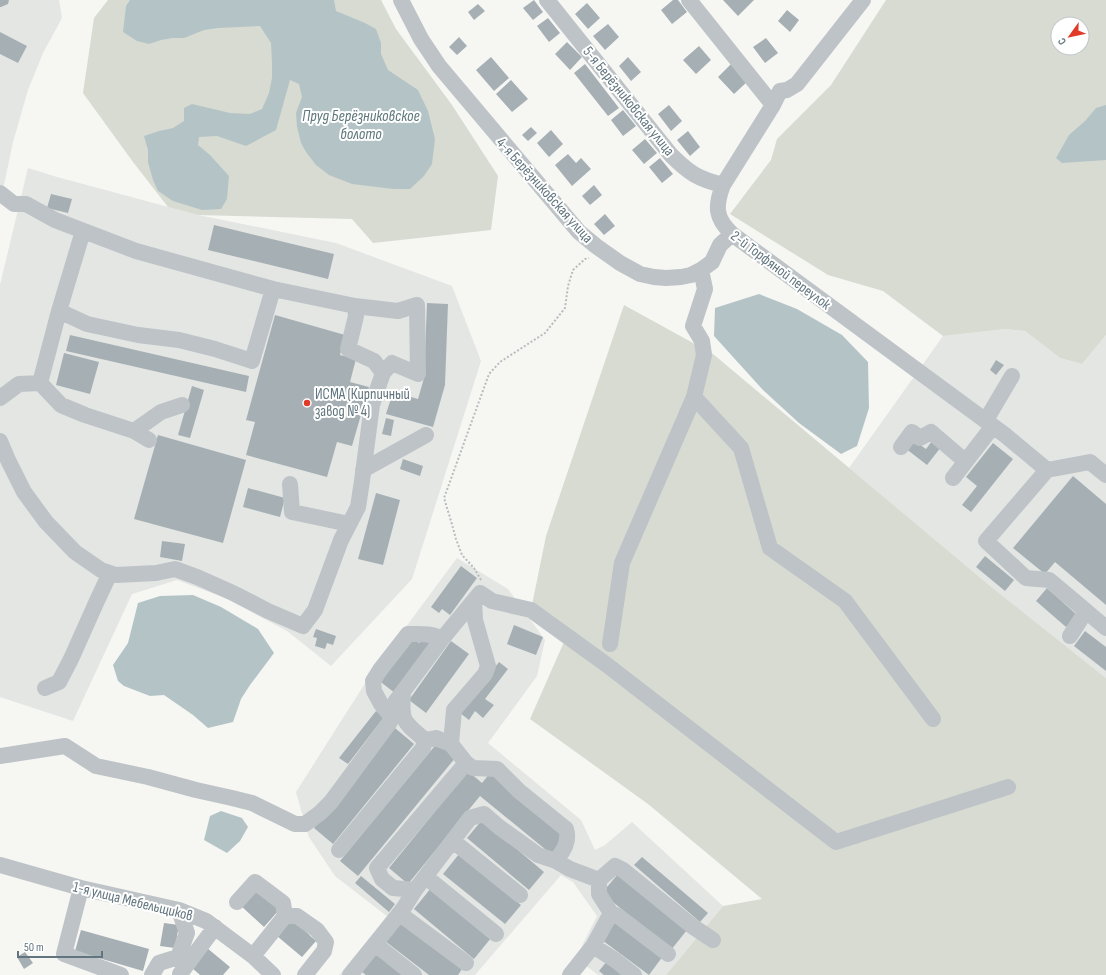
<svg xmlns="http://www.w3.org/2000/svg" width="1106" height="975" viewBox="0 0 1106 975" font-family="'Sofia Sans Condensed',sans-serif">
<rect width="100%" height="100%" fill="#f6f6f3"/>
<path fill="#e4e6e4" d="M0,0h59l3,18 -19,35 -15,37 -15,52 -13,62z
M28,168l29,9 141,38 138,28 116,43 29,75 -69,218 -81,87 -44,-35 -62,-33 -48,-18 -45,14 -59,127 -73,-24v-412z
M1006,329l19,2 35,27 22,6 24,-29v343l-117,-93 -140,-117 94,-132z
M457,558l51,31 37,51 -8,36 -49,67 93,77 14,30 10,-5 27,-23 91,84 -57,69h-68l-22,-17 21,-42 -24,-34 -12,-7 -86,100h-136l49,-58 -53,-41 -26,-39 -4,-13 -9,-32 75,-118z"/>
<path fill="#d7dbd2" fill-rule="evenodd" d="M108,0h273l15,29 56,76 46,71 -7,54 -118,13 -21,-24 -154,-4 -30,-8 -35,-45 -50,-69 11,-75z
M886,0h220v335l-24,29 -22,-6 -35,-27 -19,-2 -63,7 -60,-45 -55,-16 -98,-61 41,-54 6,-21 54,-54zM1058,24h24v24h-24z
M624,305l89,49 276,231 117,93v297h-440l57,-69 39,-7 -114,-95 -118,-85 34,-77 -33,-32 15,-74z"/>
<path fill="#b4c4c6" d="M130,0h204l2,11 29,12 11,6 5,14v11l7,16 30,20 10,21 7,28 -3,25 -8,12 -14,13h-17l-41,-5 -23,-9 -13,-10 -10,-13 -5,-9 -4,-16 -1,-14 6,-16 -3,-13 -9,-4 -14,50 -30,16 -29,-10 -18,1 -1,8 12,10 19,21 -2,23 -6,10 -19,1 -29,-9 -15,-10 -5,-11 -5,-18v-12l-4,-14 15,-5 14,-3 11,-7v-13l8,-4 38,9 20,1 12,-5 7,-16 3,-15v-15l-1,-20 -11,-17 -42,2 -14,2 -20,8h-11l-12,2 -12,4 -12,-3 -14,-9 3,-26z
M1106,105v55l-44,3 -6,-5 13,-23 16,-14 11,-13z
M759,294l38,15 45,26 26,27 1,46 -12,38 -16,8 -42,-31 -36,-33 -49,-54 1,-28z
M193,595l28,12 37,22 16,24 -24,32 -9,14 -8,23 -25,6 -15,-13 -29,-20 -14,1 -26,-10 -6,-5 -5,-16 15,-22 10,-40 22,-7z
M221,811l21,7 6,9 -8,14 -13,12 -23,-13 6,-24z"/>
<path fill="#a6b0b4" d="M0,0h9l-1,4 -7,3h-1z
M534,0l9,12 -10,8 -10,-12z
M673,0h5l9,12 -15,12 -11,-14z
M723,0h31l-16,16z
M587,3l13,15 -12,11 -13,-15z
M478,4l7,7 -11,9 -6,-8z
M787,10l12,10 -9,12 -12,-11z
M548,18l12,15 -11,9 -12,-16z
M608,24l11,13 -14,13 -12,-14z
M0,32l27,14 -9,17 -18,-9z
M459,37l8,9 -10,9 -8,-8z
M766,38l12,15 -13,10 -12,-16z
M567,42l15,15 -12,13 -15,-16z
M699,46l12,14 -15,14 -13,-14z
M491,57l18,21 -15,13 -18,-21z
M628,57l13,15 -10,9 -12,-15z
M585,64l34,44 -11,8 -34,-43z
M731,64l17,17 -14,13 -16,-17z
M511,80l17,19 -16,13 -16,-18z
M669,105l13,16 -11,10 -13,-17z
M623,110l13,16 -13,10 -12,-16z
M531,127l6,6 -9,8 -6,-6z
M551,130l12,14 -14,13 -12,-14z
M688,131l12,16 -10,9 -13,-16z
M645,139l12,14 -13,11 -12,-14z
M568,154l8,9 5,-5 10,11 -19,17 -17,-21z
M660,158l13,16 -11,9 -13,-16z
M594,185l8,10 -12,10 -8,-9z
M51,194l21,5 -4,14 -21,-5z
M605,214l10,12 -11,9 -10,-11z
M214,225l120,29 -6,25 -120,-29z
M427,303l21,1 -3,81 -12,42 -47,-13 7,-22 25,7 6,-21z
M275,315l70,20 -5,20 16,4 -6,23 19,5 -17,59 -15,-4 -10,35 -81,-22 9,-33 -9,-2z
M70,335l179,41 -3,16 -180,-41z
M64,353l35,9 -9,32 -34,-9z
M996,360l8,5 -8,10 -6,-5z
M192,386l12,4 -14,48 -12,-3z
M386,418l8,2 -3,16 -9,-2z
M158,435l88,25 -23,83 -89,-24z
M912,439l14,10 6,-8 9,6 -14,18 -22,-17z
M993,443l20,16 -42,53 -9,-7 15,-19 -11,-9z
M403,459l20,7 -3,10 -20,-7z
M1073,476l33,28v101l-51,-43 -10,12 -32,-26z
M248,488l37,10 -5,19 -37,-10z
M376,493l24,7 -17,65 -25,-6z
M162,541l23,3 -3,17 -22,-4z
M985,556l29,24 -9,11 -29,-24z
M461,566l16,12 -27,37 -8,-6 -3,4 -8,-6z
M1047,588l30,27 -11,12 -30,-26z
M514,625l29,12 -7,18 -29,-11z
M316,629l20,7 -3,9 -6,-2 -2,6 -10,-3 2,-8 -4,-1z
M1085,631l21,16v24l-32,-25z
M412,637l7,6 6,-6 8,7 -38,49 -17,-13z
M451,641l18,13 -43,59 -17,-13z
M499,662l9,7 -23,30 9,6 -11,13 -8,-7 -6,9 -9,-7z
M376,711l8,6 -36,47 -9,-6z
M395,728l19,16 -81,100 -19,-16z
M438,742l18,15 -98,119 -18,-15z
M468,771l14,12 8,-10 76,62 -15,19 -71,-58 -72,88 -19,-16z
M482,820l62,52 -15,18 -62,-52z
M459,854l62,51 -16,19 -62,-50z
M642,857l66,56 -8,9 -66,-57z
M618,874l69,56 -16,20 -69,-57z
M361,876l34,28 -6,8 -34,-29z
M431,888l60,50 -17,21 -60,-50z
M255,889l24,21 -15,17 -24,-22z
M292,919l24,22 -14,16 -25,-21z
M617,920l46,36 -14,19 -47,-35z
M400,921l62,48 -4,6h-29l-44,-34z
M164,923l15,2 -4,23 -15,-2z
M81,930l68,19 -6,22 -68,-20z
M207,948l23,19 -7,8h-23l-9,-8z
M25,952l8,11 -9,6 -7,-12z
M377,952l29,23h-40l-4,-3z
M607,961l18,14h-21l-5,-4z"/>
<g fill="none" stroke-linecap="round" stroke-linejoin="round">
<path stroke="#b8bcbe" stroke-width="2" stroke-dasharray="2 2" stroke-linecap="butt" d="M481,580l-7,-12 -12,-13 -6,-16 -5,-18 -7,-23 45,-124 11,-12 45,-29 20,-25 3,-22 5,-16 12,-11 4,-1"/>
<path stroke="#bdc3c6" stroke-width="16" d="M401,0l20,39 18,27 140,166 17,14 24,17 20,11 14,3 12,1 15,-1 10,-2 10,-5 11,-8 8,-17 12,-11
M547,0l124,155c18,18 27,24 52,30
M689,0l84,105
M863,0l-66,84 -10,6 -7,1 -7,14 -50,80c-8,21 -8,33 9,49l273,201 42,35 -61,71 40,37 23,2 37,31
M0,193l14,11h12l29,16 81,31 137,38 -21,72 -37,-12 -36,-9 -41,-5 -51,-11 -28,-13 -19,72 21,22 24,10 49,16 15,9
M273,289l82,17 1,10 -8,33 26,12 9,12 9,-10 26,11 -1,-69 -19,6 -43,-5
M59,311l24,-80
M694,397l47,51 29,100 75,53 88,118
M0,398l19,-14 21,-1
M986,420l26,-44
M134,431l27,-19 21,-7
M0,441l8,19 16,32 22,30 29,30 26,18 15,5 40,-2 19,-4 22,8 36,16 35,18 35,15 12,-16 26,-70 17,-33 4,-26 10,-76 11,-32
M901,447l11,-15 8,6 11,-6 34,29
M363,470l63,-35
M1047,470l43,-8 16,13
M953,478l40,-52
M290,484l2,28 57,12
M1070,636l16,-25 20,17
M610,644l12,-81 72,-166 10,-42 -2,-14 -9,-15 12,-37 -4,-19
M45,688l14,-6 12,-23 25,-56 14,-30
M403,692c-2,30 0,29 22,48l11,-2 15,6 3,-34 31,-36 3,-8 -13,-46 -1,-20
M390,715l-9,-11 -7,-13 -1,-10 7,-11 28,-36c12,0 24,-1 34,5
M0,756l65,-10 31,20 52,11 48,13 36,8 20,5 43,21h10l15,-11 11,-11 59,-80v-13l52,-70 38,-46 12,8 39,9 76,55 229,177 172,-55
M453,841l67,54
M339,850l84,-102 2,-8
M556,861l14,8 29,11 16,-14 8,4 69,56 21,14
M0,865l81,23 98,22 27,11 47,35 20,19
M426,877l70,57
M81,888l-17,66 57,21
M415,890l-22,-2 -11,-9 -5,-11 89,-105
M237,902l18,-20 28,21 2,13
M611,913l7,3 50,38
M400,914l66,49
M375,944l39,31
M593,946l22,14 19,15
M253,956l32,-40h12l20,14 9,12 -2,9 -19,24
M152,975l7,-12 19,-6 9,-24 -8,-23
M181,975l-1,-1 35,-47
M350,975l53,-66 12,-19 55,-72 14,-4 15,13 39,28 18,6c7,-10 14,-19 10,-32l-47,-38 -22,-22 -24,-1 -7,-5 -15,-19
M570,975l23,-29 18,-33 -12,-19v-14"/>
</g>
<circle fill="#e13a28" stroke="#fff" stroke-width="1.5" cx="307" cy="403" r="4"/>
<g text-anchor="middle" stroke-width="4" stroke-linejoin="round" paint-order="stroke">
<g font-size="15" fill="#62757e" stroke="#fff">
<text transform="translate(629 101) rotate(51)" y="5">5-я Берёзниковская улица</text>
<text transform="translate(545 190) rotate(48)" y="5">4-я Берёзниковская улица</text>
<text transform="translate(781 270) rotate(37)" y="5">2-й Торфяной переулок</text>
<text transform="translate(133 901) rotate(14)" y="5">1-я улица Мебельщиков</text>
</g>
<g font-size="15" fill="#62757e" stroke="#fff" text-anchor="start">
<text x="315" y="399">ИСМА (Кирпичный<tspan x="315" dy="17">завод № 4)</tspan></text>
</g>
<g font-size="16" font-style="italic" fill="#5c7679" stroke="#fff">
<text x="361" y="121">Пруд Берёзниковское<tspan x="361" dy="18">болото</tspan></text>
</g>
</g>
<g transform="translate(1070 36) rotate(237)"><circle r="19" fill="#ffffff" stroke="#c0c8cb"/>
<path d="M0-3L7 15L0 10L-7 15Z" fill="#e13a28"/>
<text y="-6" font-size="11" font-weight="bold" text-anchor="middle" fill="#62757e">С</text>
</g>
<path d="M18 951v6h84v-6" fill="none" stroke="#62757e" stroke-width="2"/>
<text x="24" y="951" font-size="12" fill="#62757e" stroke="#ffffff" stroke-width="3" paint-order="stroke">50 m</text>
</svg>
